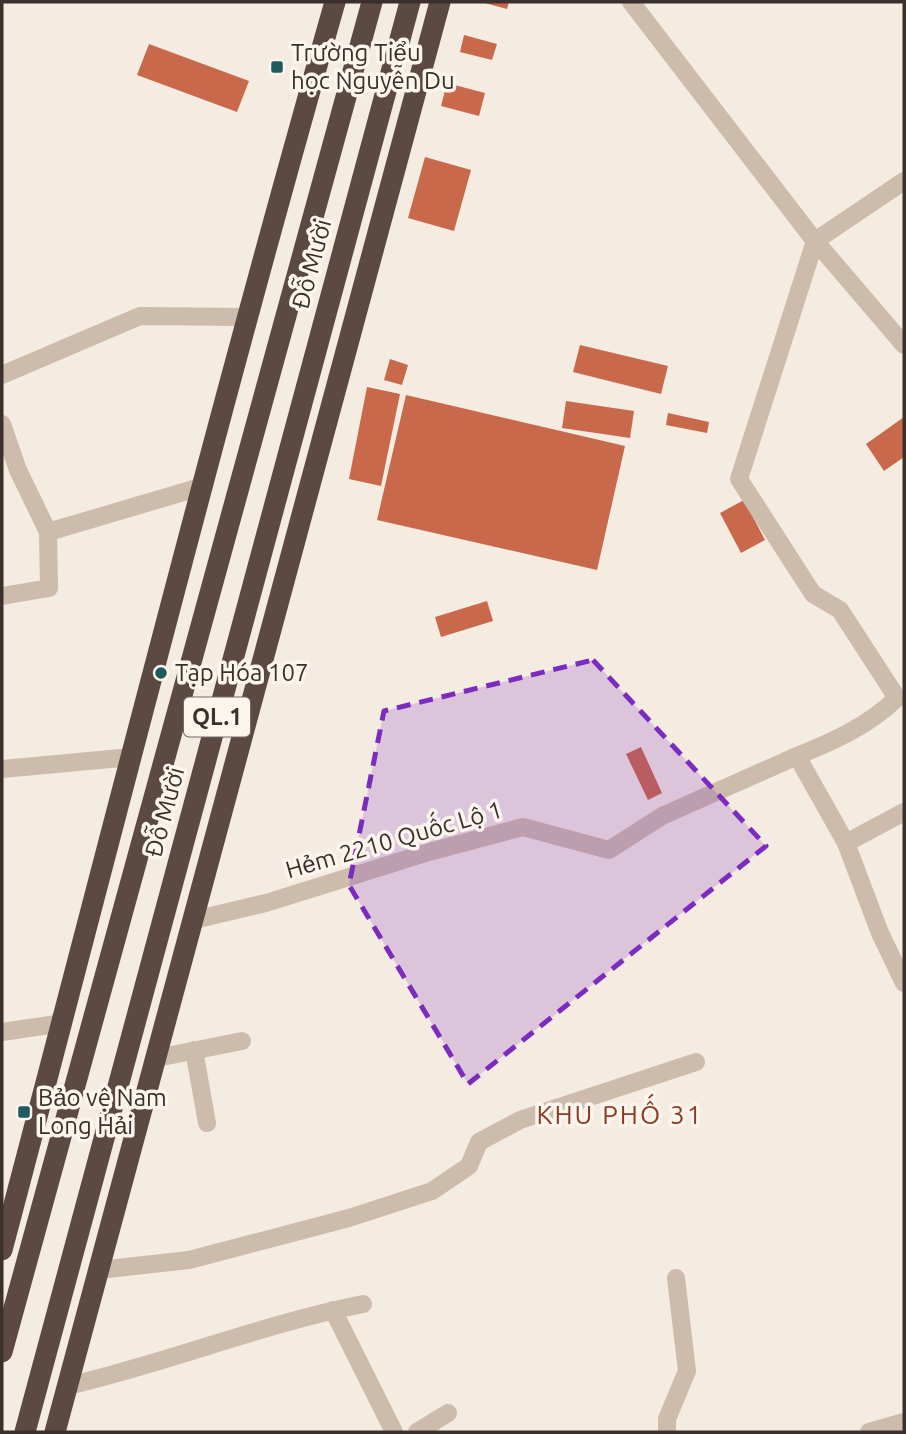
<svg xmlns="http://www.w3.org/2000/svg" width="906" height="1434" viewBox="0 0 906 1434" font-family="Ubuntu,sans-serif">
<rect width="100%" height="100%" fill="#f4ebe1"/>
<path fill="#c8694b" d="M481,2h28l-2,7z
M464,35l33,9 -5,16 -32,-8z
M149,44l100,37 -12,31 -100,-37z
M447,83l38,10 -6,23 -38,-10z
M425,157l46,13 -17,61 -46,-13z
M580,345l88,21 -7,28 -88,-22z
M390,359l18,6 -6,20 -18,-5z
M367,387l33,7 -19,92 -32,-7z
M406,395l219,51 -28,124 -220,-50z
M566,401l68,10 -4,27 -68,-10z
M668,413l41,9 -2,11 -41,-8z
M904,417v40l-20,14 -18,-27z
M744,500l21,40 -24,13 -21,-40z
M487,601l6,20 -52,16 -6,-20z
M641,747l21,46 -14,7 -22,-46z"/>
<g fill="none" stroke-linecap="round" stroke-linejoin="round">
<path stroke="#cdbbac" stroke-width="18" d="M631,2l180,234 93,109
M2,375l138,-59 105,1
M2,424l16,46 30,62 1,56 -47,8
M48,532l156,-46
M797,756c37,-15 71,-30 100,-58l-57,-88 -27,-16 -74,-115 76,-238 89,-60
M2,769l130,-12
M846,843l34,90 24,50
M194,920l72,-17 163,-51 94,-25 86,23 53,-34 135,-60 49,87 58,-31
M2,1032l61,-9
M194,1050l13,73
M157,1058l85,-17
M99,1270l90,-10 160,-42 83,-27 37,-25 10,-24 41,-22 176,-58
M333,1310l61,122
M67,1386c100,-23 195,-62 296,-82
M417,1432l31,-19
M667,1432v-13l20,-48 -11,-93
M869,1432l35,-10"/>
<path stroke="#5c4a42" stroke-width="21" d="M2,1250c110,-416 215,-834 333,-1248
M2,1352l370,-1350
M25,1432l385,-1430
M55,1432l385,-1430"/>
</g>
<path fill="#7b2cbf" fill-opacity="0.2" stroke="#7b2cbf" stroke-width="5" stroke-dasharray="14 9" stroke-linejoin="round" d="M593,660l173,186 -298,238 -119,-199 35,-174z"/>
<g fill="#1f5a5e" stroke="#fbf5ee" stroke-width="2.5">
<rect x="270" y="60" width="14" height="14" rx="3.5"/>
<circle cx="161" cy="673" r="7"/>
<rect x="17" y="1105" width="14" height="14" rx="3.5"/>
</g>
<g text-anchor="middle" stroke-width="7" stroke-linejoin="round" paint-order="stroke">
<rect fill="#fbf5ee" stroke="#756b66" stroke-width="2" x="184" y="697.5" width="66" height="39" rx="5"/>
<g font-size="23" font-weight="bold" fill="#3b302b">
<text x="217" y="725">QL.1</text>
</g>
<g font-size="24" fill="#3b302b" stroke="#fbf5ee" text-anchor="start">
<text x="291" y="61">Trường Tiểu<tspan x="291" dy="28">học Nguyễn Du</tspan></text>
<text x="175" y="681">Tạp Hóa 107</text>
<text x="38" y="1106">Bảo vệ Nam<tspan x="38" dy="28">Long Hải</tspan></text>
</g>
<g font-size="24" fill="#3b302b" stroke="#fbf5ee">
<text transform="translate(312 264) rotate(-75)" y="8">Đỗ Mười</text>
<text transform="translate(165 812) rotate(-75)" y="8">Đỗ Mười</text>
<text transform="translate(394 840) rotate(-16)" y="8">Hẻm 2210 Quốc Lộ 1</text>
</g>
<g font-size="26" letter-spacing="2" fill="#8c3b22" stroke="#fbf5ee">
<text x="620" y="1124">KHU PHỐ 31</text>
</g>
</g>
<rect width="906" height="1434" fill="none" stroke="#3b302b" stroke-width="7"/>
</svg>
